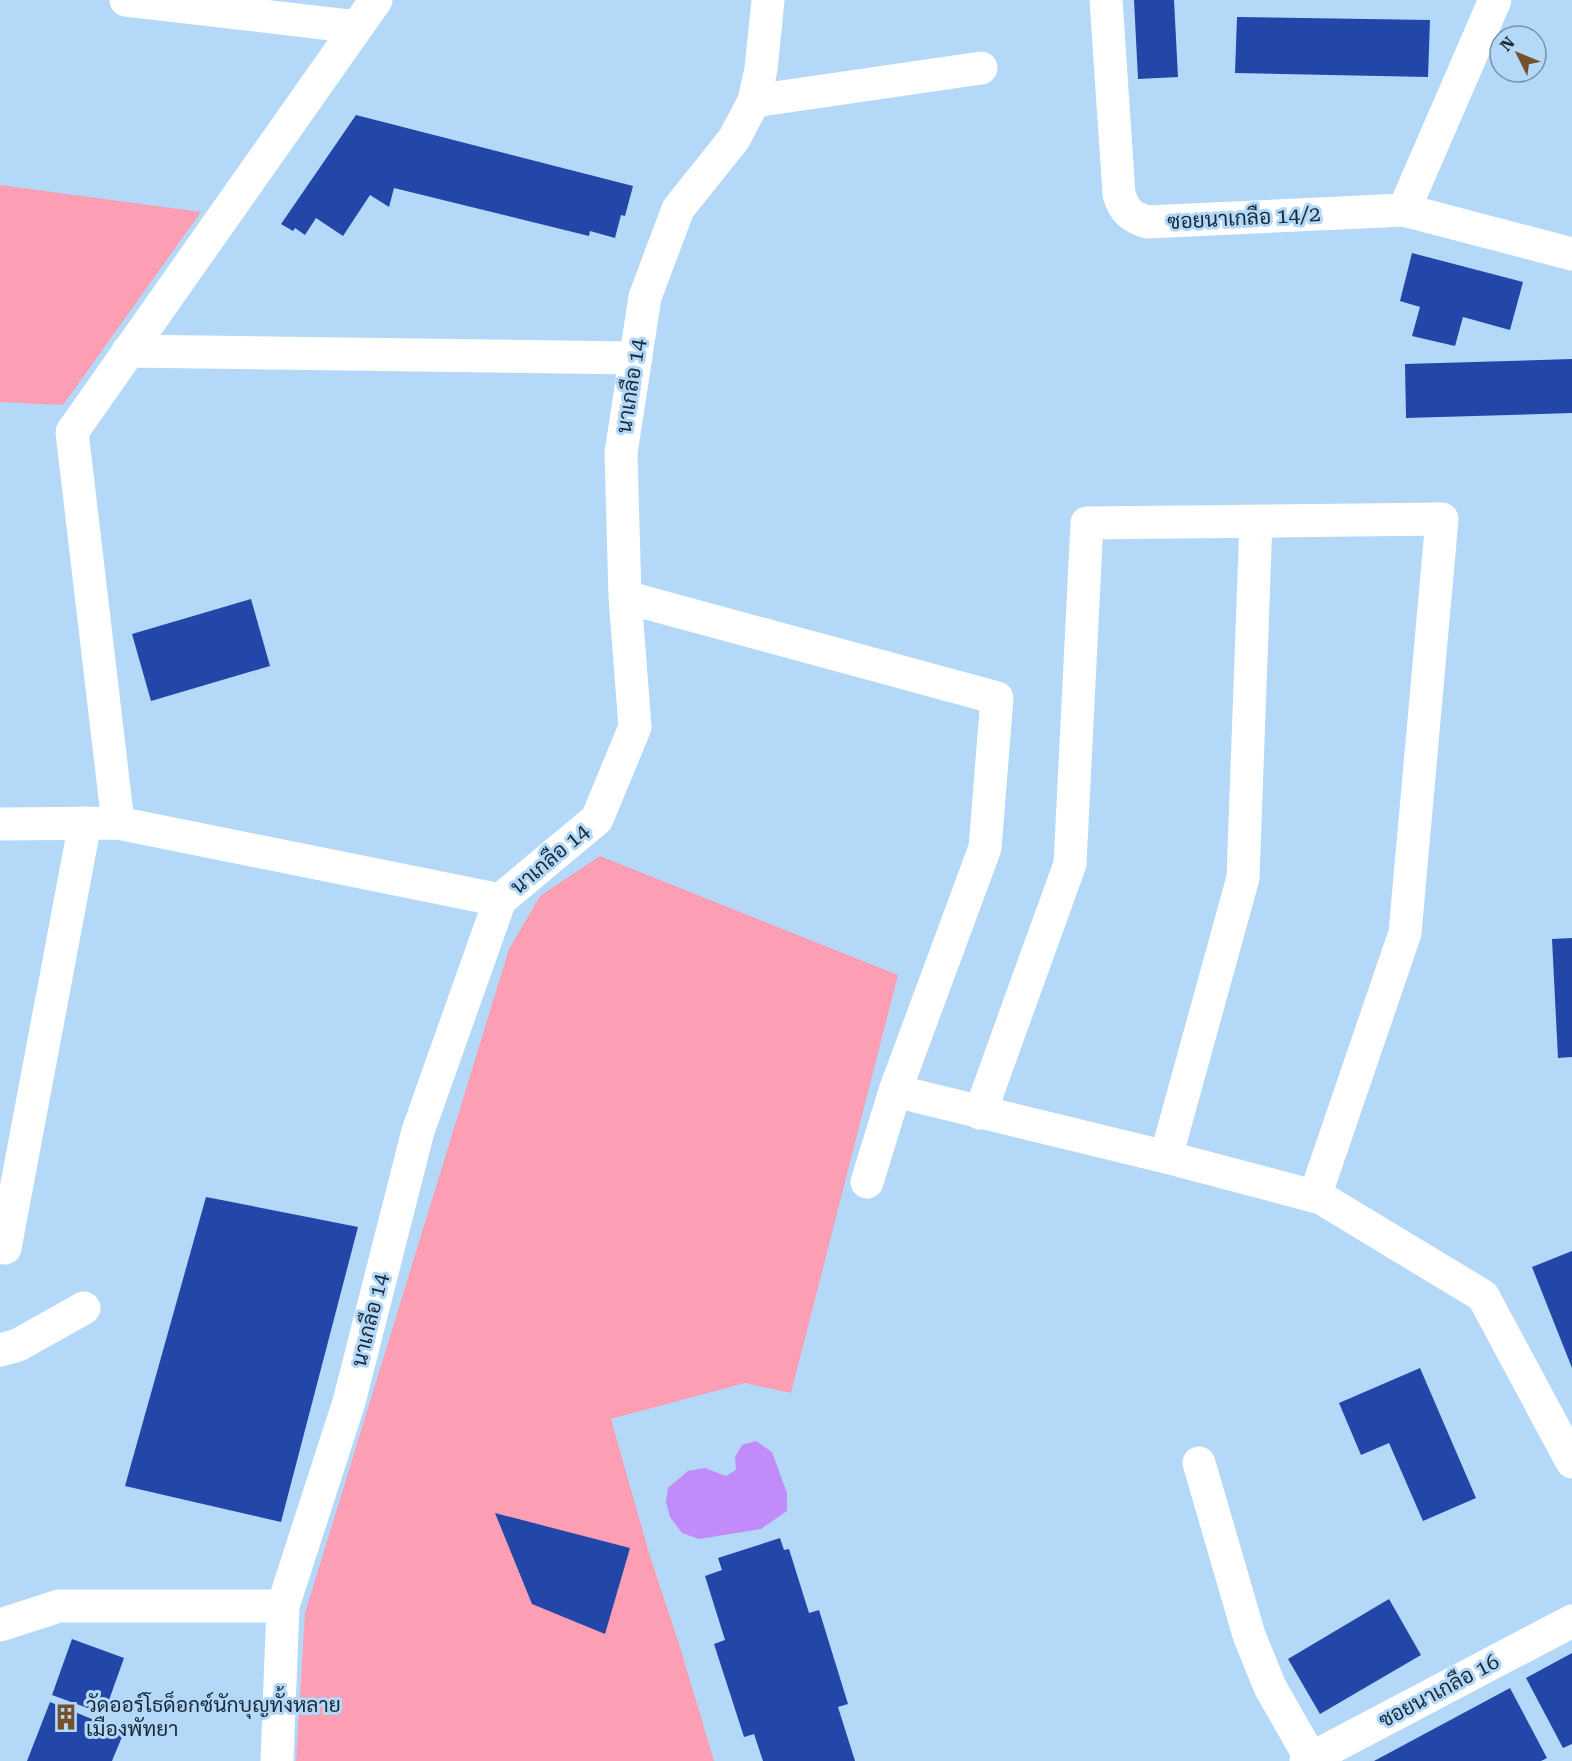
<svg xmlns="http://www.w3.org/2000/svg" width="1572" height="1761" viewBox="0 0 1572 1761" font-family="'Roboto Serif',Sarabun,serif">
<rect width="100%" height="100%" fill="#b4d8f8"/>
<path fill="#fc9fb4" d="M0,185l201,27 -138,193 -63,-3z
M600,856l298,119 -107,418 -46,-10 -134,36 38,134 31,94 34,114h-418l9,-148 204,-664 31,-53z"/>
<path fill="#c18bfa" d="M756,1441l16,11 15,41v18l-26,18 -62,10 -17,-6 -12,-16 -4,-15 2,-14 20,-17 17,-3 21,8 10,-6 -1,-13 7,-12z"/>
<path fill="#2346a9" d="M1134,0h40l4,77 -40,2z
M1237,17l193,3 -2,57 -193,-4z
M356,115l277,71 -8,30 -4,-1 -6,23 -25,-7 -1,5 -195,-48 -5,19 -19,-12 -27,41 -27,-18 -11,17 -10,-7 -2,3 -12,-7z
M1412,253l111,29 -13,48 -47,-13 -8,29 -43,-10 8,-29 -20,-6z
M1572,359v54l-166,5 -1,-54z
M251,599l19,67 -119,35 -19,-67z
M1572,938v119l-14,1 -6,-119z
M206,1197l152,30 -77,295 -156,-36z
M1572,1251v117l-40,-101z
M1420,1368l56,130 -53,23 -34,-78 -28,12 -22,-52z
M495,1513l135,35 -25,86 -73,-30z
M780,1538l4,12 5,-1 20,64 10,-3 29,94 -10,3 17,54h-92l-9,-27 -10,3 -30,-93 11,-4 -20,-64 17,-6 -4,-12z
M1389,1599l32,56 -101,59 -32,-55z
M72,1639l52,19 -20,56 -52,-19z
M1572,1653v91l-9,4 -37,-70z
M1510,1688l37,70 -6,3h-167z
M50,1702l74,30 -12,29h-85z"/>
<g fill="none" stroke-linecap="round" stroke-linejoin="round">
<path stroke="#fff" stroke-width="33" d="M126,0l231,27
M1106,0l13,194c5,17 12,23 28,28l257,-12 168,44
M754,101l227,-33
M1404,210l91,-210
M128,351l508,7
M625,597l372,101 -12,150 -90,243 -28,91
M118,823l-46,-391 304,-432
M0,824l118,-1 382,77
M895,1091l271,66 155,41 162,98 89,166
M980,1113l90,-249 17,-341 355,-4 -37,414 -90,263
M1166,1157l77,-279 13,-357
M5,1248l80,-425
M0,1350l18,-5 66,-37
M1199,1463l50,172 21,52 41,72
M0,1625l59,-19h224
M277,1761l6,-155 66,-204 69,-271 82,-231 97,-81 38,-92 -10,-130 -4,-144 24,-156 33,-88 56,-70 20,-38 7,-32 7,-69
M1306,1761l266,-140"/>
</g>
<defs>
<g id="building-bare" transform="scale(2.07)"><path d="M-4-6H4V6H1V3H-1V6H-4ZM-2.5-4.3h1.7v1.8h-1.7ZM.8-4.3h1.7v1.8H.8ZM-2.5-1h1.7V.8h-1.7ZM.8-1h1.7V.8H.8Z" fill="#75502b" stroke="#b4d8f8" stroke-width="2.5" paint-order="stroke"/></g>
</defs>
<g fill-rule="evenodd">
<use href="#building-bare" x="66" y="1717"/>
</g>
<g text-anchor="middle" stroke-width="6" stroke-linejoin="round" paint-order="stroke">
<g font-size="21" fill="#192b3a" stroke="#b4d8f8">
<text transform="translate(1244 218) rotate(-3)" y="7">ซอยนาเกลือ 14/2</text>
<text transform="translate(631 386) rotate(-81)" y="7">นาเกลือ 14</text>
<text transform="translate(550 859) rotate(-40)" y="7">นาเกลือ 14</text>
<text transform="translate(370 1320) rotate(-76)" y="7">นาเกลือ 14</text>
<text transform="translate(1439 1691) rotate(-28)" y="7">ซอยนาเกลือ 16</text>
</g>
<g font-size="21" fill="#192b3a" stroke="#b4d8f8" text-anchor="start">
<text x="86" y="1712">วัดออร์โธด็อกซ์นักบุญทั้งหลาย<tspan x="86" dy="24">เมืองพัทยา</tspan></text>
</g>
</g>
<g transform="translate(1518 54) rotate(313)"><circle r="28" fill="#b4d8f8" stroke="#7693ac" stroke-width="1.5"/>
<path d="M0-4.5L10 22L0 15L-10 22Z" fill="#75502b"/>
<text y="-9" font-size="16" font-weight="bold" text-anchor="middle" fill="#192b3a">N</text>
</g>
</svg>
